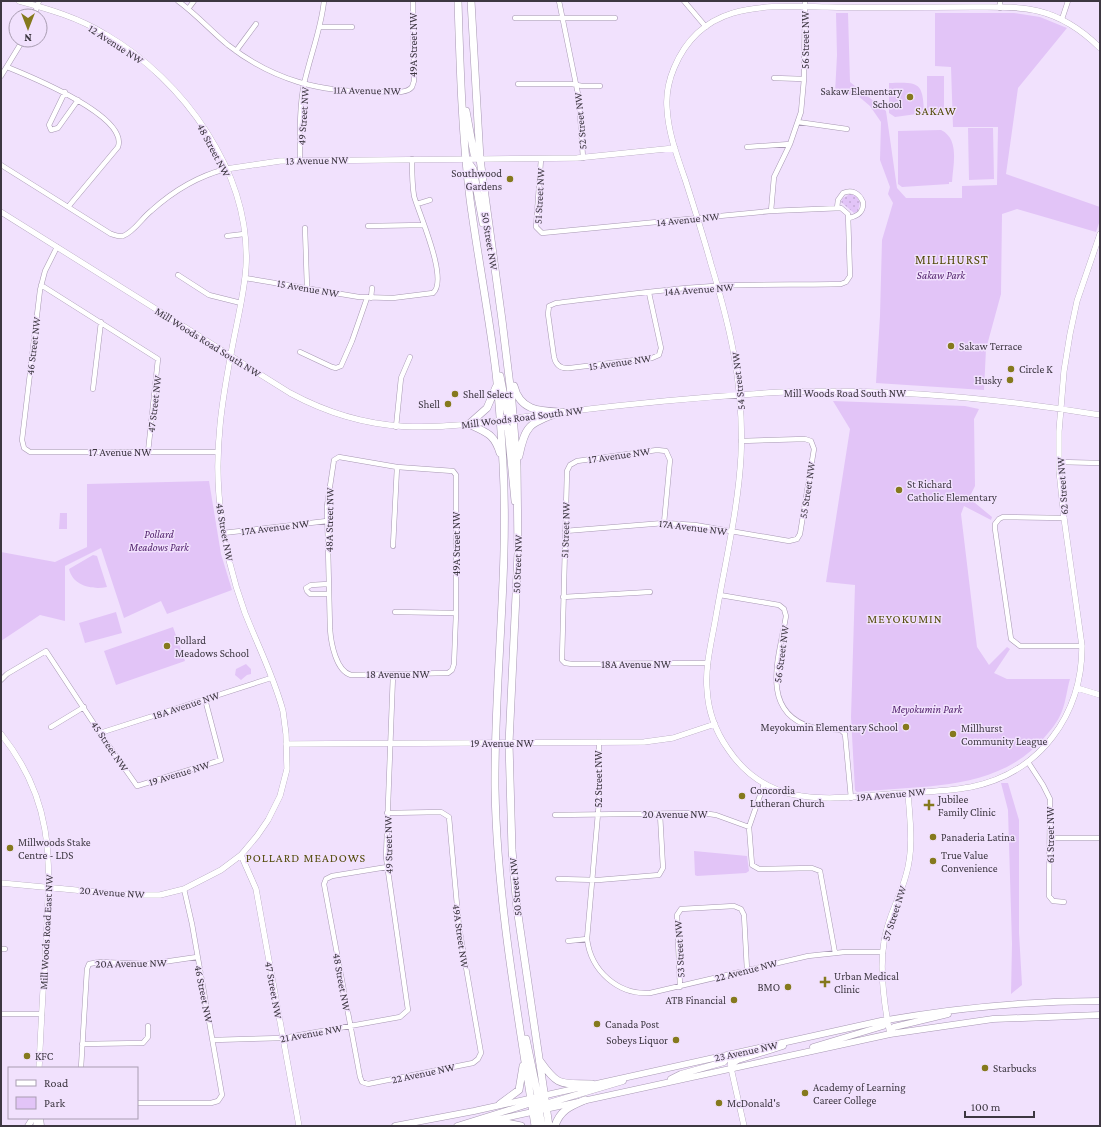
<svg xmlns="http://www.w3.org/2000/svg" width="1101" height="1127" viewBox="0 0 1101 1127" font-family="'Crimson Pro',serif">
<defs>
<pattern id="grass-dots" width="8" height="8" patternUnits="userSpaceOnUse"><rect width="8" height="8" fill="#e2c4f7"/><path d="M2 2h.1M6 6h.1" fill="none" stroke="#c3a9d5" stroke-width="1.8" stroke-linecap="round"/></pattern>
</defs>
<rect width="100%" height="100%" fill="#f1e1fd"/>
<path fill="url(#grass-dots)" d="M850,194l6,2 4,6 -2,9 -4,2 -13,-11 2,-4z"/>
<path fill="#e2c4f7" d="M836,13h12l2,69 36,29 11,77 9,10h56v-12l35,-1 1,-58h-45l-2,-60 -16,-1v-53h79l26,4 27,11 -49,60 -12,86 94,33v13l-4,12 -79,-23 -15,5 -1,80 -15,55 -2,41 -108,-7 4,-67 2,-76 11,-37 -5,-9 2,-7 -10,-27 1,-38 -11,-16 -13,-11 -22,-2 2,-38z
M927,76h17v38h-17z
M889,83c30,-1 34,-1 35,30l-29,4 -6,-4z
M968,128h25l1,51 -25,1z
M941,130c19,9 12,35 11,52h-3v2l-47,3 -4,-3v-53z
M833,401l132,5 14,3 -5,10 1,67 -6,12 23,19 -1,3 -27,-14 -3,8 16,133 12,18 18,-18 3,2 -16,24 13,6h63c-3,10 -4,22 -8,32 -4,11 -12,20 -19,28 -47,53 -121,46 -186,53l-2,-2 -4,-73 4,-132 -29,-3 24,-153z
M209,481l12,73 11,36 -65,24 -6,-13 -37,17 -23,-70 -36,18v55l-25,-6 -39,26v-89l54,10 32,-15v-63z
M60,513h7v16h-8z
M93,555l4,1 10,31c-15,3 -34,-1 -38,-18z
M116,612l6,21 -37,10 -6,-20z
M173,627l12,34 -69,24 -12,-34z
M246,664l5,5v5l-4,1 -6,5 -6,-5 1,-6z
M1001,783h7l11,37v113l3,52 -11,9 1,-50 -4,-134z
M694,851l53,5 2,15 -3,2 -49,3 -2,-1z"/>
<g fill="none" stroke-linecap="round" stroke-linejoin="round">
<g stroke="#a798b2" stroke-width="5.5">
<path id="minor" d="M178,1c18,13 33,30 50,44 46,36 92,47 149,47 10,-1 29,3 35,-5l2,-6 -1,-80
M559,1l20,98 4,59
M684,1l22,26
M1000,1v7
M188,9l6,-8
M34,16l5,-15
M515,18h100
M1062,19l6,-18
M320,27h32
M236,51l20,-27
M7,67c22,9 122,49 111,80l-50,60
M1,76l22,-36
M774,78l30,1
M518,84h54l10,2h18
M65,92l-16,33 2,5 7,-2 20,-28
M798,122l49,7
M747,147l43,-3
M541,159l-5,68 6,6 229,-22 70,-3 7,6 2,62 -4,6 -5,2c-42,1 -85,0 -127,2 -53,3 -105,11 -158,17l-7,3 -1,8 6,43c2,9 8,12 16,11l82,-10 7,-3 2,-7 -12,-55
M300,160c0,-25 -1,-51 4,-76 6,-28 17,-54 20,-83
M1,165l110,69c4,1 9,3 12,2 11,-4 19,-18 28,-25 21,-19 47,-35 75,-42
M417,204l13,-4
M837,208l1,-8 5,-7c9,-4 16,0 20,9 1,10 -5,14 -14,16
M771,211l3,-34 16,-33 11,-32 3,-33 1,-78
M368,226l56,-1
M305,228l2,59
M227,236l17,-2
M57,247l-12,24 -5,19 -18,150 2,8 6,4h187
M178,275l31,20 32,8
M245,278l114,19 34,1 40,-5c16,-13 -14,-79 -19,-97 -2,-12 -2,-24 -2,-37
M41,285l117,74 -10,93
M371,298l1,-10
M300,352l32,15 4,1 5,-2 11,-25 15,-43
M93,389l8,-67
M396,427l5,-49 9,-21
M339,457l58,10 56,4 3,4v138l-2,51 -2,6 -4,3 -97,2c-15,-4 -20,-32 -21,-46l-3,-123 7,-46z
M1059,462l41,1
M1064,518l-61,-1 -4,2 -4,5v5l16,110 9,7h62
M664,523l6,-63 -4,-9 -9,-1 -80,11 -7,4 -3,6 -5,189 3,3 7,1 136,-1
M565,531l99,-8 31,2 94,16 8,-2 3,-5 14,-85 -3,-8 -6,-2 -64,2
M223,533l104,-12
M393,546l4,-79
M328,584l-17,1 -5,3 1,3 3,3h18
M720,595l59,10 5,4 2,7c-6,38 -28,95 25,111 10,3 20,1 30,3l4,4 6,64
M563,597l87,-5
M395,612l61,1
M1,680l6,-6 39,-23 58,88 33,47 84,-26 -16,-61
M51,727l33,-20
M100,733l171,-55
M599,742v60l-12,137c4,32 31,56 63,54l158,-37 37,-4h38
M1028,762l15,23 7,14 -1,97 4,5 11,1
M764,784l-15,43 3,38 7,4 53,-1 8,3 15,82
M555,815l147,-2 14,2 33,12
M1050,838h50
M387,867l-55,9 -6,3 -2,5 36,193 2,5 6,2 105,-21 5,-4 3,-6 -22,-126 -10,-110 -8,-5 -54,1
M558,879l40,1 61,-5 4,-7 -3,-54
M568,941l19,-2
M1,949h4
M680,987l-3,-72 4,-6 53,-3 7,3 3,6 3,55
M1,1014h41
M213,1040l70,-2 117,-21 8,-7 -22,-153 7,-182
M82,1044l61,-1 5,-6v-11
M81,1068l6,-99 2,-5 10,-2 50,2 48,-7
M137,1103h74l7,-2 4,-6 -30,-171 -8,-35"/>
</g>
<g stroke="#a798b2" stroke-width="6">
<path id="tertiary" d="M1100,48c-18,-18 -37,-31 -62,-37 -20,-5 -44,-4 -65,-4 -48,0 -97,1 -146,0 -62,-1 -125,-7 -153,61 -5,12 -8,27 -7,40 1,24 10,48 18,71 9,28 18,56 26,85 20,66 33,122 30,192 -3,54 -16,107 -25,160 -4,24 -11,49 -9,73 1,21 9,43 21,60 40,60 100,50 162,45 26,-2 54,-2 81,-7 69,-14 111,-72 111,-141l-18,-128 -5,-48v-39l5,-60 6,-37 7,-33 23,-67
M226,169l54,-8 297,-3 98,-10
M1,212l289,181c98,53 169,31 273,19 73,-9 147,-16 221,-20 106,-4 212,6 316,23
M1077,688l23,7
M1,734c55,69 49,128 45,210 -3,41 -5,83 -7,124
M286,744l358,-2 29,-4 42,-14
M241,855l15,34 43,237
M1,883l127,12h32l24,-6 37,-19 20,-15 16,-19 11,-16 12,-24 7,-27 -1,-35 -3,-23c-9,-34 -25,-65 -38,-98 -14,-38 -23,-77 -26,-118 -4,-48 3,-94 12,-141 5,-29 13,-58 15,-87 5,-94 -62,-187 -141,-233 -26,-16 -56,-25 -86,-33
M890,1034c-6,-30 -11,-63 -6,-92 3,-24 16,-44 22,-67 8,-27 4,-54 2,-82
M730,1054l1,14 13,58
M36,1126l1,-8"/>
</g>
<g stroke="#a798b2" stroke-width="7">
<path id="secondary" d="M890,1034v-4l4,-3 54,-13
M813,1047l70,-21 4,-6
M731,1068l2,-5 5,-3 45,-14
M671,1079l10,-5 43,-12 6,-8
M542,1105l81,-24
M40,1118l1,8
M28,1126l5,-8
M395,1126l79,-15 407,-90c73,-13 145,-20 219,-20
M457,1126l78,-24
M468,1126l422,-92 103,-15 107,-4"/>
</g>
<g stroke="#a798b2" stroke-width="8">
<path id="primary" d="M458,1c2,66 4,133 12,198 7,53 17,105 24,158 5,35 7,71 9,107 6,108 -9,216 -8,324 2,113 23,226 40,338
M471,1l9,158 22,161 10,82 5,64 1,87 -9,190 3,107 5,58 32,218
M466,111l8,43 6,5
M466,159l7,10 10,54
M500,376l7,36 7,6
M514,386c6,25 26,25 48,26
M496,387l-9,21 -18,16c17,9 25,9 31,29
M500,420l4,2 4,7 7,72
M519,456c6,-30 10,-33 39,-43
M526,1039l12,57 6,11
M540,1061c19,27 21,22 52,23
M533,1101l6,9 3,16
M500,1104l19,-14 4,-24
M486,1126l21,-3 14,3
M555,1126c5,-16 16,-20 30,-26"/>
</g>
<use href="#minor" stroke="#fff" stroke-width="4.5"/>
<use href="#tertiary" stroke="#fff" stroke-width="5.5"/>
<use href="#secondary" stroke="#fff" stroke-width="6"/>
<use href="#primary" stroke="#fff" stroke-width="7"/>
</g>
<g fill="#85791d" stroke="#f1e1fd" stroke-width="1.5">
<circle cx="910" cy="97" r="4"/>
<circle cx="510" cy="179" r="4"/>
<circle cx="951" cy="346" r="4"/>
<circle cx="1011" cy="369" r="4"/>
<circle cx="1010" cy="380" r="4"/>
<circle cx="455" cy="394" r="4"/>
<circle cx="448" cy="404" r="4"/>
<circle cx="899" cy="490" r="4"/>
<circle cx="167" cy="646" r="4"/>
<circle cx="906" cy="727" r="4"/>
<circle cx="953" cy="734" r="4"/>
<circle cx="742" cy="796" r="4"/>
<path d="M927 799h4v4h4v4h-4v4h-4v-4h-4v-4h4z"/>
<circle cx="933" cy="837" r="4"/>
<circle cx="10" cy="848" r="4"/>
<circle cx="933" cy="861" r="4"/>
<path d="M823 976h4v4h4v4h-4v4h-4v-4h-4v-4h4z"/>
<circle cx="788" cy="987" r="4"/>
<circle cx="734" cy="1000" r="4"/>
<circle cx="597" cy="1024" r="4"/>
<circle cx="676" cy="1040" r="4"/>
<circle cx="27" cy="1056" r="4"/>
<circle cx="985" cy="1068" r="4"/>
<circle cx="805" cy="1093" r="4"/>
<circle cx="719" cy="1103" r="4"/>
</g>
<g text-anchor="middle" stroke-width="3" stroke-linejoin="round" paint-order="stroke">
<g font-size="11" fill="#3d3741" stroke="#f1e1fd">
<text transform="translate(805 40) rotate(-90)" y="4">56 Street NW</text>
<text transform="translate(116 44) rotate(33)" y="4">12 Avenue NW</text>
<text transform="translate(413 45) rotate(-90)" y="4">49A Street NW</text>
<text transform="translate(367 90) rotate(1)" y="4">11A Avenue NW</text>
<text transform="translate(303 116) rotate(-86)" y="4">49 Street NW</text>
<text transform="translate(580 121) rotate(-95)" y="4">52 Street NW</text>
<text transform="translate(214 150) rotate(62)" y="4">48 Street NW</text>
<text transform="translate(317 160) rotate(-1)" y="4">13 Avenue NW</text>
<text transform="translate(539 196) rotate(-87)" y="4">51 Street NW</text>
<text transform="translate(688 219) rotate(-6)" y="4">14 Avenue NW</text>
<text transform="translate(490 241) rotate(81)" y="4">50 Street NW</text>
<text transform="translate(308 288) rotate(10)" y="4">15 Avenue NW</text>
<text transform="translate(699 289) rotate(-4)" y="4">14A Avenue NW</text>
<text transform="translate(208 342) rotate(32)" y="4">Mill Woods Road South NW</text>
<text transform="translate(33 346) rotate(-83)" y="4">46 Street NW</text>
<text transform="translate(620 362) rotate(-8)" y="4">15 Avenue NW</text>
<text transform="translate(738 381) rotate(-96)" y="4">54 Street NW</text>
<text x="845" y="397">Mill Woods Road South NW</text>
<text transform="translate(154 404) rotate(-83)" y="4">47 Street NW</text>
<text transform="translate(522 417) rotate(-7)" y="4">Mill Woods Road South NW</text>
<text x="120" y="456">17 Avenue NW</text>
<text transform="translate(619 455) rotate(-8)" y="4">17 Avenue NW</text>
<text transform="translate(1062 486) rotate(-94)" y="4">62 Street NW</text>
<text transform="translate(807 490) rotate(-81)" y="4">55 Street NW</text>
<text transform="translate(329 520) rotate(-89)" y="4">48A Street NW</text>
<text transform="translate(275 527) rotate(-7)" y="4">17A Avenue NW</text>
<text transform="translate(693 527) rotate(7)" y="4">17A Avenue NW</text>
<text transform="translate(565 530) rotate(-88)" y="4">51 Street NW</text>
<text transform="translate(225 532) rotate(80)" y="4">48 Street NW</text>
<text transform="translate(456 544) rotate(-90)" y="4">49A Street NW</text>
<text transform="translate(517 564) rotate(-88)" y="4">50 Street NW</text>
<text transform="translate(781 654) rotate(-82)" y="4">56 Street NW</text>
<text x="636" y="668">18A Avenue NW</text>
<text x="398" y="678">18 Avenue NW</text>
<text transform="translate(186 705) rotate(-18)" y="4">18A Avenue NW</text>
<text x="502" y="747">19 Avenue NW</text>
<text transform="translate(110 746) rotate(56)" y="4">45 Street NW</text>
<text transform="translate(179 773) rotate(-17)" y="4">19 Avenue NW</text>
<text transform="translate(598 779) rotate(-90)" y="4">52 Street NW</text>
<text transform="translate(891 794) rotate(-5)" y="4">19A Avenue NW</text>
<text x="675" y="818">20 Avenue NW</text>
<text transform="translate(1050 835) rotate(-90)" y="4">61 Street NW</text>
<text transform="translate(388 845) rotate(-91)" y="4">49 Street NW</text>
<text transform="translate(515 887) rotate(-95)" y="4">50 Street NW</text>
<text transform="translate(112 892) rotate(4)" y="4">20 Avenue NW</text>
<text transform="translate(894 913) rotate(-72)" y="4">57 Street NW</text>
<text transform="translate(46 932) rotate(-87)" y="4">Mill Woods Road East NW</text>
<text transform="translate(461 936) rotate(82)" y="4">49A Street NW</text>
<text transform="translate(679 949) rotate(-93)" y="4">53 Street NW</text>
<text transform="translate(131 963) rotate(-1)" y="4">20A Avenue NW</text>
<text transform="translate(746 970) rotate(-14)" y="4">22 Avenue NW</text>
<text transform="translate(342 982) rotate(80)" y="4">48 Street NW</text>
<text transform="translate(274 990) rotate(80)" y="4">47 Street NW</text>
<text transform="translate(204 994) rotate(79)" y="4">46 Street NW</text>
<text transform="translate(311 1033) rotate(-10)" y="4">21 Avenue NW</text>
<text transform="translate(746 1051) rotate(-12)" y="4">23 Avenue NW</text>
<text transform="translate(423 1073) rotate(-12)" y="4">22 Avenue NW</text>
</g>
<g font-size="11" fill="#3d3741" stroke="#f1e1fd" text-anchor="start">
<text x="902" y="95" text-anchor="end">Sakaw Elementary<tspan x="902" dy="13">School</tspan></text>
<text x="502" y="177" text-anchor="end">Southwood<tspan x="502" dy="13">Gardens</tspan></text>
<text x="959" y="350">Sakaw Terrace</text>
<text x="1019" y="373">Circle K</text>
<text x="1002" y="384" text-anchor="end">Husky</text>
<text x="463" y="398">Shell Select</text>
<text x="440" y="408" text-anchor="end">Shell</text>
<text x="907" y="488">St Richard<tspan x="907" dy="13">Catholic Elementary</tspan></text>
<text x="175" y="644">Pollard<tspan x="175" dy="13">Meadows School</tspan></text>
<text x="898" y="731" text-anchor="end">Meyokumin Elementary School</text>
<text x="961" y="732">Millhurst<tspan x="961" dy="13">Community League</tspan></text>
<text x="750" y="794">Concordia<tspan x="750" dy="13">Lutheran Church</tspan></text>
<text x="938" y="803">Jubilee<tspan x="938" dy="13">Family Clinic</tspan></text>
<text x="941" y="841">Panaderia Latina</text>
<text x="18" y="846">Millwoods Stake<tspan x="18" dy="13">Centre - LDS</tspan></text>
<text x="941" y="859">True Value<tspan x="941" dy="13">Convenience</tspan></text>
<text x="834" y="980">Urban Medical<tspan x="834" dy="13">Clinic</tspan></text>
<text x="780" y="991" text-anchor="end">BMO</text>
<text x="726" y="1004" text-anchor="end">ATB Financial</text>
<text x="605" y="1028">Canada Post</text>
<text x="668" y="1044" text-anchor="end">Sobeys Liquor</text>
<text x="35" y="1060">KFC</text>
<text x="993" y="1072">Starbucks</text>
<text x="813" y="1091">Academy of Learning<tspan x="813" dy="13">Career College</tspan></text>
<text x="727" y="1107">McDonald's</text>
</g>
<g font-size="11" font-style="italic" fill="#52226d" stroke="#f1e1fd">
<text x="941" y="279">Sakaw Park</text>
<text x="159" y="538">Pollard<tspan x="159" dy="13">Meadows Park</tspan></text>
<text x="927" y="713">Meyokumin Park</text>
</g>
<g font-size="12" letter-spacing="1" fill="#534b0a" stroke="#f1e1fd">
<text x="936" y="115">SAKAW</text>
<text x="905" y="623">MEYOKUMIN</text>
<text x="306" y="862">POLLARD MEADOWS</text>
</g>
<g font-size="13" letter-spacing="1" fill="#534b0a" stroke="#f1e1fd">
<text x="952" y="264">MILLHURST</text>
</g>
</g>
<rect width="1101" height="1127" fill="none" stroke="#3d3741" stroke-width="4"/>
<rect x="8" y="1067" width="130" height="52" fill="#f1e1fd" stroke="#a99db2"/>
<rect x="16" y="1080" width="20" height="6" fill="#ffffff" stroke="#a99db2"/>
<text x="44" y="1087" font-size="12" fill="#3d3741">Road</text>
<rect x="16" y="1097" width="20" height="12" fill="#e2c4f7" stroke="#a99db2"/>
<text x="44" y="1107" font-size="12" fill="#3d3741">Park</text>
<g transform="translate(28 28) rotate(180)"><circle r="19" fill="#f1e1fd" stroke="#a99db2"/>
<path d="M0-3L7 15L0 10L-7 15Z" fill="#85791d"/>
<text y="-6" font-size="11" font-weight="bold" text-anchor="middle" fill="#3d3741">N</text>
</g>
<path d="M965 1111v6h69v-6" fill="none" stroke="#3d3741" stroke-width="2"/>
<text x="971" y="1111" font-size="12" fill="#3d3741" stroke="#f1e1fd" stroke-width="3" paint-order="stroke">100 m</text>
</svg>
